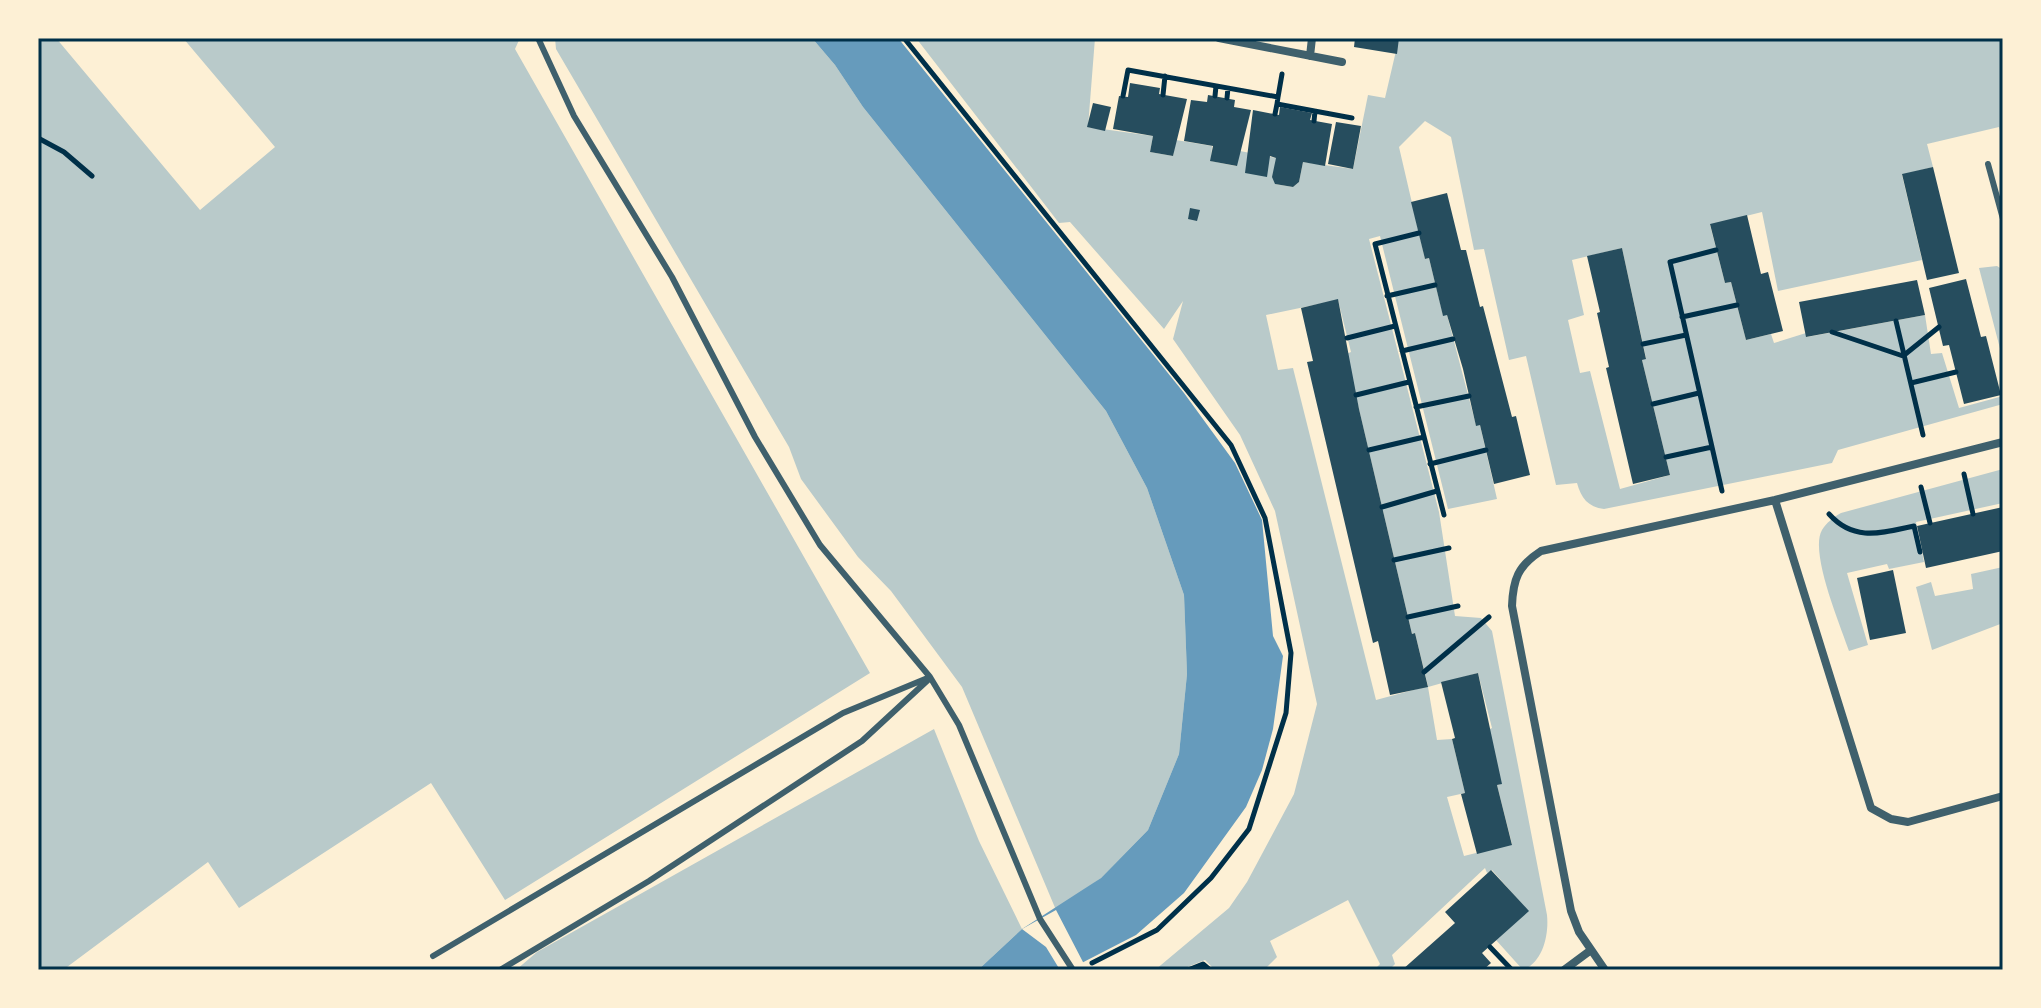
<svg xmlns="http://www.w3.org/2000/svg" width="2041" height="1008" viewBox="0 0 2041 1008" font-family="Figtree,sans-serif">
<rect width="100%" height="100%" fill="#fdf0d5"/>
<path fill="#b9caca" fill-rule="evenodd" d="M44,38h12l144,172 75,-63 -92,-109h337l-5,11 355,624 -365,227 -74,-117 -192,125 -31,-46 -145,108h-25v-927z
M555,38h257l23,27 28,42 243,304 41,77 37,107 3,79 -8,80 -31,76 -47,48 -45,32 -94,-223 -71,-96 -33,-34 -57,-78 -12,-32 -233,-398z
M916,38h179l-7,89 65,9 -3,16 23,4 3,-16 36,6 -1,15 25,5 4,-15 36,7 -1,26 18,3 6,-5 4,-20 50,7 15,-74 17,3 14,-60h604v105l-4,-16 -72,17 6,23 -31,8 20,85 -144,31 -16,-79 -52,13 15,58 6,-1 15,58 25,-6 3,9 32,-10 1,4 118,-22 6,39 11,-1 17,55 44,-12v8l-165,46 -6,13 -228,46c-16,-2 -23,-11 -27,-26l-21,2 -30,-129 -17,4 -25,-111 -10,1 -23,-113 -26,-16 -26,26 26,112 4,-1 14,57h4l29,110h4l17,74 -49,10 -68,-273 -11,3 70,273 16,104 26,2 11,13 55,284c2,20 -4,47 -24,55l-27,-30 32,-29 -36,-41 -5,3 -2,-5 -93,87 3,9 -6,6h-15l6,-6 -32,-64 -78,41 7,16 -13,13h-49l-10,-10 -25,10h-25l74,-62 18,-26 47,-88 23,-90 -42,-193 -35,-76 -67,-96 10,-38 -19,28 -94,-107 -11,1zM1622,248l24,110 -4,2 28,115 -50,14 -30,-118 -10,2 -12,-53 16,-5 -12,-55zM1338,300l13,52 -5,2 66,280 3,-1 13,53 -52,14 -83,-332 -15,2 -12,-55zM1478,673l14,55 -4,2 13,54 -4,1 15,59 -48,12 -17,-59 18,-4 -13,-54 -15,1 -9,-53z
M1997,266l6,4v90l-24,-92z
M2003,469v34l-87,19 8,40 -35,7 -2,-5 -40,9 21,72 -19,6c-8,-24 -40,-99 -27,-121 4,-7 12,-13 19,-17z
M2003,567v56l-71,27 -16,-63 15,-5 4,14 38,-7 -2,-15z
M934,729l45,112 43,88 -44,41h-462l21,-18z"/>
<path fill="#669bbc" d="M812,38h86l286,355 51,70 27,57 11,116 10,20 -10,73 -11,41 -16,37 -62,86 -48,42 -68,35h-90l44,-41 79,-51 47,-48 31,-76 8,-80 -3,-79 -37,-107 -41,-77 -243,-304 -28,-42z"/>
<path fill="#fdf0d5" d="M1056,910l28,54 -9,6h-15l-14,-23 -24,-18z"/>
<path fill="#264d5e" d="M1355,38h44l-2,16 -43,-7z
M1130,83l30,5 -1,6 28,5 -14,57 -23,-4 3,-16 -40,-7 6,-33 9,1z
M1208,95l27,5 -1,7 17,3 -14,56 -27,-5 3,-15 -29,-5 7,-41 16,2z
M1093,103l18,4 -6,24 -18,-4z
M1280,107l32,6 -2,7 22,4 -7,42 -22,-4 -4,20 -6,5 -18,-3 -3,-7 4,-19 -6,-2 -3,21 -22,-4 8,-63 26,5z
M1336,122l25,4 -8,43 -25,-5z
M1933,167l26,106 -32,7 -25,-106z
M1447,193l14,57h5l14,57 3,-1 29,111 4,-1 14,59 -36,9 -14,-59 -4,1 -13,-57 -16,-54 -4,1 -14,-58 -4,1 -14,-57z
M1190,208l10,2 -3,11 -9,-2z
M1747,215l14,59 7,-2 15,59 -37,9 -15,-58 -6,1 -15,-59z
M1622,248l24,111 -4,1 28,115 -37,9 -27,-116 3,-1 -12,-54 3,-1 -13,-56z
M1966,279l15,58 5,-1 15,59 -37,9 -15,-59 -6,1 -14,-58z
M1917,280l8,35 -119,22 -7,-35z
M1338,299l21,110 53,225 3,-1 13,54 -38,8 -12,-54 -5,2 -66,-281 6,-1 -12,-53z
M2003,507v44l-77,17 -9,-42z
M1893,570l13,63 -36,7 -13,-62z
M1478,673l24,111 -5,1 15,60 -35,9 -16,-60 4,-1 -13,-54 3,-1 -14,-56z
M1491,870l38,41 -47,42 9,10 -8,7h-81l53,-47 -10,-11z"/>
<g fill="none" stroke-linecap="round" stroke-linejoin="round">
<path stroke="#003049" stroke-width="5" d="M904,38l327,407 34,73 26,135 -5,60 -37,116 -38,49 -54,52 -65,33
M1163,95l2,-19
M1123,96l5,-26 150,27 4,-23
M1215,96l1,-10
M1278,97l-1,7 75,14
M1227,98l1,-10
M1275,114l2,-10
M1314,121l1,-10
M38,138l26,14 28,24
M1419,233l-44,11 69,271
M1716,250l-46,12 52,229
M1387,296l48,-11
M1682,317l55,-12
M1896,321l27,114
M1832,332l71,24 36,-29
M1347,338l48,-12
M1643,344l43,-9
M1402,351l51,-12
M1911,383l45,-11
M1356,395l53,-13
M1653,404l46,-11
M1416,407l53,-11
M1369,450l55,-13
M1666,457l46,-10
M1430,464l56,-14
M1964,474l9,40
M1921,487l9,36
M1382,507l55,-16
M1829,514c25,28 52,19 85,12l6,26
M1394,560l55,-12
M1408,617l50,-11
M1424,672l65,-55
M1490,947l22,23
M1188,970l15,-6 7,6"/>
<path stroke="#3f606c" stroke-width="6" d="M538,38l36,78 98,161 83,160 65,108 110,132 29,48 81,194 33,51
M1988,164l15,55
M433,956l410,-243 87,-36
M500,970l149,-89 213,-140 66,-61"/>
<path stroke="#3f606c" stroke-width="8" d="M1219,38l123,24
M1310,56l2,-18
M1775,500l96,308 20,11 17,3 95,-26
M1564,970l27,-20
M1605,970l-26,-38 -8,-21 -59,-305c1,-27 6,-40 29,-55l234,-51 228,-58"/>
</g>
<rect width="2041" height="1008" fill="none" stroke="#fdf0d5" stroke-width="80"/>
<rect x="40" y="40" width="1961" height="928" fill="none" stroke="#003049" stroke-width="3"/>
</svg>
